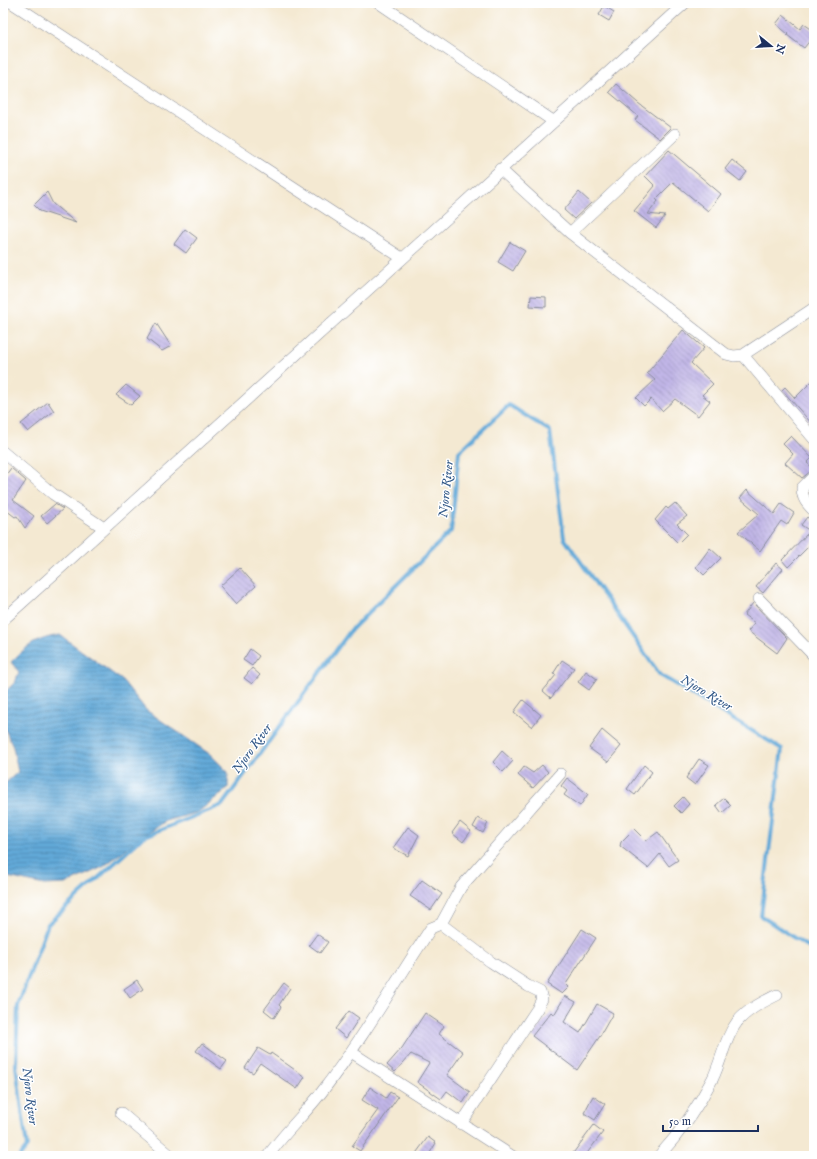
<svg xmlns="http://www.w3.org/2000/svg" width="817" height="1159" viewBox="0 0 817 1159" font-family="'IM FELL English',serif">
<defs>
<pattern id="water-rules" width="6" height="5" patternUnits="userSpaceOnUse"><rect width="6" height="5" fill="#62a9d8"/><path d="M0 2.5h6" fill="none" stroke="#508ab2"/></pattern>
<pattern id="building-back-hatch" width="6" height="6" patternUnits="userSpaceOnUse"><rect width="6" height="6" fill="#c1b6e7"/><path d="M-1 5l2 2M0 0l6 6M5-1l2 2" fill="none" stroke="#9c94be"/></pattern>
</defs>
<rect width="100%" height="100%" fill="#fff"/>
<filter id="ink" filterUnits="userSpaceOnUse"><feTurbulence type="fractalNoise" baseFrequency=".025" numOctaves="2"/><feDisplacementMap in="SourceGraphic" scale="8" xChannelSelector="R" yChannelSelector="G"/><feConvolveMatrix kernelMatrix="1 2 1 2 8 2 1 2 1" color-interpolation-filters="sRGB"/></filter>
<filter id="wash" filterUnits="userSpaceOnUse"><feTurbulence type="fractalNoise" baseFrequency=".012" numOctaves="4" result="noise"/><feDisplacementMap in="SourceGraphic" scale="16" xChannelSelector="R" yChannelSelector="G"/><feGaussianBlur stdDeviation="0.9" result="paint"/><feColorMatrix in="noise" values="0 0 0 0 0 0 0 0 0 0 0 0 0 0 0 0 0 1.4 0 .05"/><feComposite in="paint" operator="in"/></filter>
<g filter="url(#wash)">
<rect width="100%" height="100%" fill="#f4e9d2"/>
<path fill="url(#water-rules)" stroke="#3e6c9b" d="M60,635l63,46 23,29 65,45 17,17v16l-30,24 -32,9 -30,20 -33,26 -38,17 -21,1 -36,-8c-8,-17 -3,-30 -2,-48l-3,-3v-41l15,-13 -5,-25 -8,-18 -2,1v-36l12,-12 4,-10 -8,-10c17,-17 25,-23 49,-27z"/>
<g fill="none" stroke-linecap="round" stroke-linejoin="round">
<path stroke="#62a9d8" stroke-width="4" d="M20,1156l7,-9 -11,-81 2,-60 30,-82 95,-87 79,-32 129,-175 100,-99 8,-79 50,-47 41,26 14,107 96,137 122,74 -21,167 53,35"/>
</g>
<g id="blocks">
<path fill="url(#building-back-hatch)" d="M604,6l10,6 -5,9 -10,-6z
M783,15l17,14 4,-5 10,7v4l-10,13 -17,-13 1,-1 -12,-10z
M616,84l22,19 33,25 -11,11 -25,-19 3,-4 -29,-24z
M669,150l52,44 -13,17 -35,-29 -17,17 2,2 -10,13 17,2 -9,12 -22,-17 21,-25 -10,-10z
M732,160l15,12 -7,9 -15,-12z
M47,192l6,12 23,19 -36,-12 -6,-6z
M579,192l12,11 -17,16 -10,-9z
M185,229l12,9 -11,15 -12,-9z
M510,242l15,9 -12,20 -15,-9z
M531,296l15,1v10l-16,-1z
M156,323l15,23 -9,5 -15,-12z
M683,330l21,18 -13,15 22,21 -11,11 8,6 -12,15 -23,-17 -13,12 -11,-12 -7,7 -8,-8 19,-18 -8,-7z
M814,379v47l-32,-36 3,-3 10,11z
M126,385l14,11 -9,9 -15,-10z
M48,402l6,9 -26,21 -7,-8z
M791,436l21,22 -5,5 7,6 -12,9 -17,-15 8,-9 -10,-10z
M11,468l15,13 -13,19 21,16 -9,12 -8,-12 -2,1 -9,-7 -3,4v-35z
M747,490l27,24 7,-10 13,9 -7,12 -6,-4 -21,30 -22,-19 21,-18 -19,-16z
M675,503l12,13 -10,8 10,10 -9,9 -23,-23 11,-13 2,2z
M55,504l8,5 -16,14 -6,-7z
M807,517l7,5v19l-26,26 -6,-7 28,-29 -9,-6z
M710,548l11,10 -17,17 -8,-8z
M776,563l7,6 -20,24 -7,-6z
M240,568l16,18 -20,18 -16,-18z
M753,603l34,35 -10,15 -29,-22 7,-8 -11,-8z
M250,649l9,7 -7,10 -9,-6z
M562,660l12,8 -23,30 -8,-7 13,-16 -3,-1z
M252,668l8,7 -8,9 -8,-6z
M586,671l11,8 -8,11 -11,-8z
M523,700l18,15 -9,12 -18,-15z
M602,730l19,16 -13,16 -19,-14z
M502,751l11,10 -10,11 -10,-10z
M699,759l10,6 -14,20 -9,-7z
M542,765l6,7 -15,16 -15,-13 6,-8 9,6z
M644,765l8,7 -17,23 -8,-6z
M567,778l21,16 -8,12 -16,-11 3,-4 -6,-5z
M683,797l6,7 -8,9 -7,-7z
M724,798l7,7 -9,8 -6,-8z
M478,818l10,5 -5,10 -10,-6z
M460,822l11,9 -8,11 -11,-9z
M408,827l11,8 -11,21 -15,-8z
M634,829l12,12 12,-9 20,28 -9,6 -9,-12 -12,14 -28,-22 1,-4z
M422,880l20,14 -11,16 -21,-14z
M582,929l14,9 -30,46 3,3 -7,7 -15,-10z
M317,934l11,8 -8,11 -11,-8z
M137,980l6,9 -13,9 -6,-9z
M284,983l6,5 -11,17 2,2 -7,11 -10,-8z
M565,996l11,6 -12,20 16,11 17,-29 16,9 -13,23 -23,34 -45,-34 19,-24 3,3z
M349,1011l10,7 -13,20 -11,-9z
M425,1013l19,13 -5,8 24,18 -16,23 23,17 -7,11 -16,-12 -6,8 -24,-17 12,-19 -18,-9 -16,18 -8,-7 15,-17z
M202,1043l25,18 -6,8 -25,-18z
M258,1048l12,7 1,-2 34,24 -8,12 -37,-26 -7,10 -8,-5z
M370,1087l16,11 4,-6 8,5 -38,54 -8,-5 26,-36 -16,-10z
M593,1096l12,8 -10,16 -11,-7z
M594,1125l9,7 -18,24h-14z
M428,1137l8,6 -8,13h-14z"/>
</g>
</g>
<g filter="url(#ink)">
<use href="#blocks" fill-opacity="0" stroke="#888c98" stroke-width="1"/>
<g fill="none" stroke-linecap="round" stroke-linejoin="round">
<g stroke="#888c98" stroke-width="12">
<path id="street" d="M12,3l390,255
M379,3l174,118
M500,169l70,64 156,121 8,2 9,-1 71,-47
M570,233l105,-99
M743,355l71,84
M3,452l50,42 51,34
M814,476l-12,12c0,11 5,16 12,23
M759,599l55,57
M3,620l682,-617
M441,924l20,-37 99,-113
M351,1052l161,104
M121,1113l50,43
M268,1156c16,-23 36,-41 53,-63 40,-52 74,-110 110,-165l10,-4 50,38 37,24 12,6 2,7 -5,10 -76,115
M659,1156c21,-23 40,-51 54,-78 9,-19 12,-40 24,-56 11,-13 26,-20 40,-27"/>
</g>
<use href="#street" stroke="#fff" stroke-width="11"/>
</g>
</g>
<g text-anchor="middle" stroke-width="3" stroke-linejoin="round" paint-order="stroke">
<g font-size="13" font-style="italic" fill="#345a89" stroke="#fff">
<text transform="translate(445 489) rotate(-84)" y="5">Njoro River</text>
<text transform="translate(707 692) rotate(31)" y="5">Njoro River</text>
<text transform="translate(251 748) rotate(-54)" y="5">Njoro River</text>
<text transform="translate(31 1096) rotate(83)" y="5">Njoro River</text>
</g>
</g>
<rect width="817" height="1159" fill="none" stroke="#fff" stroke-width="16"/>
<g transform="translate(771 46) rotate(108)" stroke="#ffffff" stroke-width="3" paint-order="stroke">
<path d="M0-3L7 15L0 10L-7 15Z" fill="#1b2f5e"/>
<text y="-6" font-size="11" font-weight="bold" text-anchor="middle" fill="#1b2f5e">N</text>
</g>
<path d="M663 1125v6h95v-6" fill="none" stroke="#1b2f5e" stroke-width="2"/>
<text x="669" y="1125" font-size="12" fill="#1b2f5e" stroke="#ffffff" stroke-width="3" paint-order="stroke">50 m</text>
</svg>
